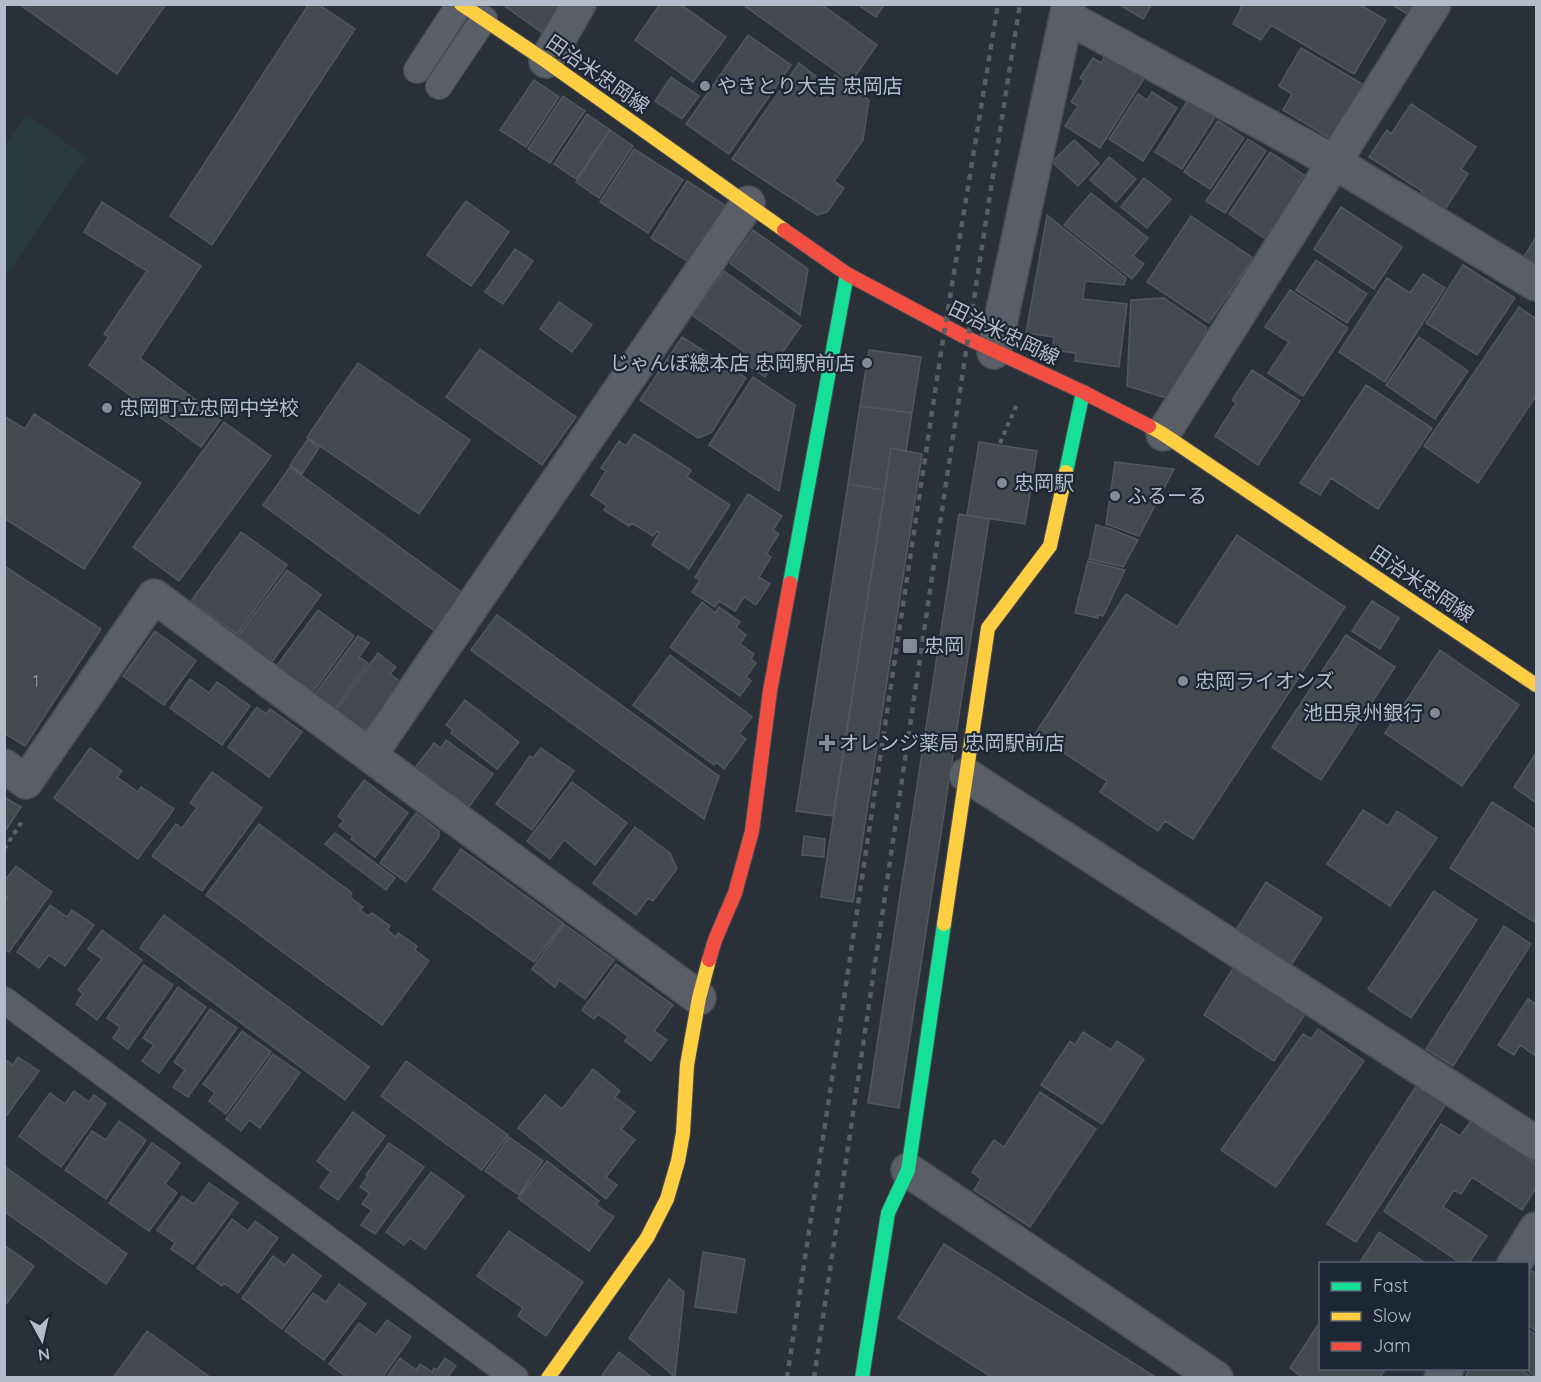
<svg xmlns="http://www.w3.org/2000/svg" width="1541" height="1382" viewBox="0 0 1541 1382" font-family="Quicksand,'Noto Sans JP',sans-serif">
<rect width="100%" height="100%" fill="#2a3038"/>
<path fill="#273a3e" d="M26,115l61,42 -82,120v-132z"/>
<path fill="#444950" stroke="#52575f" stroke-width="1.5" d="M19,4h147l-49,70z
M309,4h9l37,25 -143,216 -42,-29z
M502,4h65l-22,31z
M660,4h20l46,33 -33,45 -58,-42z
M742,4h79l56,41 -26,37z
M857,4h28l-9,13z
M1118,4h34l-9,15z
M1242,4h117l27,16 -32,54 -83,-49 -10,15 -28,-16 8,-15 -1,-1z
M1391,4h32l-8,15z
M748,35l43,30 -62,89 -43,-30z
M1301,48l63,37 -31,55 -50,-30 9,-16 -13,-8z
M1109,49l38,25 -47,74 -35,-22 13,-20 -7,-4 13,-21 -4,-3 13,-20 8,5z
M799,63l28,22 8,-10 34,25 -6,40 -29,41 10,7 -17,24 -10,3 -85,-56z
M671,77l28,19 -17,23 -27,-18z
M534,80l25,17 -33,50 -26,-17z
M1152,92l25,16 -34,53 -34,-22 29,-45 9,6z
M563,96l22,15 -35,52 -22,-14z
M1188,100l27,17 -33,52 -27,-17z
M1411,104l65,43 -15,22 7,5 -26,40 -24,-16 4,-7 -53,-34 18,-27 4,4z
M587,114l23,16 -34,49 -22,-15z
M1218,121l26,17 -34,51 -26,-17z
M610,130l23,16 -34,52 -23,-16z
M1248,139l18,12 -41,62 -19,-12z
M1074,140l25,23 -21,23 -26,-24z
M634,149l49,31 -35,53 -48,-31z
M1270,152l34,23 -5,7 5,3 -37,55 -38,-26z
M1109,157l27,22 -20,23 -26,-22z
M1144,178l27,21 -24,29 -26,-21z
M687,181l45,29 -37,56 -44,-28z
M1091,193l57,45 -15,18 11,8 -12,15 -68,-54z
M466,201l43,31 -38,54 -44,-31z
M102,202l99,64 -61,92 81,61 -20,28 -112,-82 20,-28 -5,-3 43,-63 -63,-39z
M1341,207l61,40 -28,42 -60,-40z
M1047,215l79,63 -2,7 -39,-4 -2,18 44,5 -8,63 -44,-6 1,-8 -24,-3 2,-13 -28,-4z
M1191,216l62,42 -44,65 -62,-41z
M753,230l55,39 -8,46 -70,-52z
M1536,237v40l-18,-11z
M515,249l18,12 -30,43 -18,-12z
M1316,260l51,34 -20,29 -51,-33z
M1463,265l52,33 -38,57 -51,-32z
M724,271l77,55 -36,51 -27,-19 5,-7 -51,-36z
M1423,274l22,14 -60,94 -46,-30 48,-74 23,15z
M1290,290l58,38 -45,68 -35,-23 21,-31 -24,-15z
M1164,298l42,29 2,16 -32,58 -49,-15 4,-86z
M559,302l33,23 -20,27 -32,-23z
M1519,307l17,12v77l-58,87 -54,-37z
M682,337l64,41 -35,55 -13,5 -58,-38z
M1419,337l49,34 -33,48 -49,-34z
M480,349l96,68 -34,48 -96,-68z
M869,350l52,7 -9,56 -52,-7z
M358,363l112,77 -51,74 -112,-77z
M1252,370l48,31 -42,64 -43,-29 21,-33 -4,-3z
M753,377l42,28 -16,86 -70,-46z
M1366,385l66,43 -54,81 -47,-31 -11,17 -20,-12z
M860,406l52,7 -6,38 -15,-3 -6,42 -37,-6z
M34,414l107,69 -57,86 -80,-51v-102l21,13z
M224,422l47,34 -92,125 -46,-34z
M634,434l57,36 -4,7 43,28 -41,64 -37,-24 7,-12 -2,-2 -4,5 -21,-13 -3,3 -25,-16 3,-4 -16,-11 15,-24 -5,-3 18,-27 7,5z
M308,439l11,9 -17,26 -12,-9z
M979,442l58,9 -12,73 -58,-9z
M891,448l31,6 -69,448 -32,-5z
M1115,462l59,7 -35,67 -33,-12z
M290,467l178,130 -28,38 -177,-130z
M848,484l37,6 -52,326 -37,-5z
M748,494l34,22 -9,14 6,4 -13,20 5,3 -12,20 11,7 -14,21 -12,-8 -9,14 -16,-10 -4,6 -23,-15 8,-12 -5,-3z
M959,514l30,5 -90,589 -31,-5z
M1096,525l15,4 27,11 -15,27 -34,-8z
M241,532l46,33 -50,69 -46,-33z
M1237,535l108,72 -152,232 -28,-18 -7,10 -58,-39 7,-11 -72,-47 91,-140 51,33z
M1088,561l37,9 -22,46 -5,-1v3l-23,-5z
M4,566l97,63 -76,117 -21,-13z
M287,570l34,25 -52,71 -34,-26z
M1372,601l27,17 -19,31 -28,-18z
M702,602l13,11 4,-6 21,15 -4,5 10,8 -6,9 14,10 -3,5 5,4 -10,14 5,4 -11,15 -70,-49z
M318,610l36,26 -43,59 -36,-27z
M497,615l222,161 -15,43 -233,-169z
M155,631l41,30 -32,44 -41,-29z
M1346,635l49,32 -74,113 -49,-33z
M358,636l11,7 -10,14 9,6 -34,47 -20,-15z
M1440,650l79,55 -57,81 -77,-53z
M378,653l18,14 -6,7 16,12 -38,52 -34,-25z
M670,655l82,62 -13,17 7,5 -22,30 -8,-7 -2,3 -81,-60z
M190,679l19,14 8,-11 33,24 -28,39 -52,-37z
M465,700l54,42 -22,27 -46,-36 2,-3 -7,-5z
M257,707l9,7 4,-5 32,23 -33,45 -41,-30z
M446,740l47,34 -25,34 -54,-39 20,-26 7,5z
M90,748l32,23 -5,6 21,15 3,-5 33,22 -36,50 -84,-61z
M541,748l33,23 -42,59 -36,-26 34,-48 3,2z
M1536,753v50l-22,-16z
M212,772l50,36 -60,83 -50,-35 24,-32 6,4 15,-20 -7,-5z
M364,780l44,33 -33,44 -24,-18 2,-2 -14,-11 5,-5 -6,-5z
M572,782l55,41 -32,42 -31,-25 -14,19 -23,-18z
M4,797l17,10 -17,26z
M1492,802l44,28v93l-86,-55z
M1363,810l25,16 9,-15 40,27 -47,68 -63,-42z
M416,813l23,18v6l-33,45 -26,-19z
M259,824l93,69 -2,4 13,10 -3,3 8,6 4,-3 18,13 -3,4 9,7 2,-4 19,13 -2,4 14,11 -47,64 -176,-130z
M635,827l35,26 7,16 -24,32 -5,-3 -12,17 -43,-32z
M335,833l60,45 -9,12 -61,-46z
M804,836l21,3 -1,18 -22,-2z
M461,849l102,74 -29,39 -101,-73z
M16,866l36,26 -43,60 -5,-4v-46l4,-5 -4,-2v-14z
M1266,882l56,36 -31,47 -55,-35z
M1434,891l43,29 -66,98 -43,-29z
M50,905l17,12 5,-7 22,15 -29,41 -16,-11 -10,13 -22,-16z
M164,915l205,152 -24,33 -205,-152z
M564,924l50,36 -29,39 -26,-19 -4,7 -23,-18z
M1504,926l27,18 -78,122 -27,-17z
M102,930l40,30 -45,60 -21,-16 7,-10 -5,-4 24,-31 -14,-10z
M616,964l57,41 -19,26 13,9 -16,21 -26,-20 3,-5 -30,-22 -4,5 -12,-9z
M144,965l29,20 -45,64 -15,-11 7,-11 -13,-9z
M1235,965l72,46 -33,50 -70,-46z
M178,987l28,20 -47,66 -17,-12 12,-16 -11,-7z
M1528,999l8,5v52l-16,-11 -6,10 -16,-10z
M210,1009l27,19 -49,69 -15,-10 12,-17 -11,-8z
M1318,1029l46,32 -88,126 -55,-37 82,-116 8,5z
M242,1031l29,21 -45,62 -17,-13 6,-8 -12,-9z
M1083,1032l28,18 6,-9 27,18 -42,65 -61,-39 29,-44 5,4z
M273,1054l27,19 -40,55 -11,-8 -8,11 -15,-12z
M18,1057l21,14 -35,48v-60l9,6z
M406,1061l102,74 -26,35 -101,-74z
M593,1069l27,22 -5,6 20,15 -14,17 14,11 -29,37 11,8 -11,14 -88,-71 27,-33 17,14z
M1417,1085l29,19 -90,138 -29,-18z
M74,1091l15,11 5,-7 12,9 -45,63 -42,-31 31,-43 15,11z
M1040,1092l56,37 -66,98 -56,-37 7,-11 -9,-7 22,-32 10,7z
M353,1112l32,24 -47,64 -18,-13 11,-15 -14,-11z
M119,1121l27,19 -40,59 -41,-29 27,-39 14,9z
M1471,1121l65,43v24l-14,22 -50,-33 -11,17 -7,-4 -11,17 44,29 -19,28h-6l-78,-53 57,-87 19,12z
M509,1137l34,24 -24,34 -34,-24z
M152,1143l28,20 -15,21 12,9 -28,38 -40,-28z
M389,1143l35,24 -49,67 -14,-9 11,-15 -10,-6 8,-11 -10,-6 8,-11 -2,-1z
M547,1161l52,40 -3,4 18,12 -25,34 -71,-53z
M4,1166l123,88 -21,30 -102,-73z
M431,1172l33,24 -39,53 -15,-11 -6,7 -18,-13z
M209,1183l29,20 -45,61 -22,-15 4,-6 -18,-13 25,-34 12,8z
M232,1219l16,12 7,-10 23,17 -40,55 -14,-10 -2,3 -25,-18z
M509,1231l74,51 -37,54 -28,-20 5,-8 -46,-32z
M1379,1232l48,32h-68z
M944,1244l213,134h-164l-95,-60z
M4,1245l30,21 -27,37 -3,-2z
M703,1252l42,7 -9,54 -41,-6z
M293,1254l28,22 -39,53 -40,-31 31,-42 12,9z
M1531,1270l5,4v57l-8,-6v-50z
M669,1279l15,13 -9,85 -46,-39z
M339,1284l27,20 -42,56 -39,-29 28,-38 13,9z
M387,1320l24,17 -29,41h-34l-19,-14 30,-41 17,12z
M1320,1322v46h66l-6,10h-77l-13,-10z
M1528,1329l8,6v42l-12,-9h4z
M147,1331l64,47h-98z
M619,1352l34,26h-53z
M400,1358l16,12 4,-6 12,8 2,-4 3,2 8,-12 11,8 -9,12h-61z
M1470,1368h49l14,10h-63l-4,-3z"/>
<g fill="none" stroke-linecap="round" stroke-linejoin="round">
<g stroke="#484c53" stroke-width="28">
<path id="lane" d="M417,70l43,-66
M439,86l45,-67
M4,1000l511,378"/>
</g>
<g stroke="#484c53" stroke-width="36">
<path id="street" d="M1067,17l267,145 202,122
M546,61l33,-57
M994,352l75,-348
M1163,434l271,-430
M370,755l378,-552
M4,766l22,16 128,-186 545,402
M966,775l570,368
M908,1170l308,208
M1514,1264l22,-35
M1441,1378l6,-10"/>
</g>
<g stroke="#484c53" stroke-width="16">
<path id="fast" d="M1066,472l17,-80
M790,583l57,-309
M862,1378l26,-165 20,-43 36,-246"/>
</g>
<g stroke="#484c53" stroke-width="16">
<path id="slow" d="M461,4l85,57 238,169
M1149,426l14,8 373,251
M944,924l44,-296 62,-82 16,-74
M548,1378l99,-140 20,-39 11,-38 5,-28 4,-68 12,-67 10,-38"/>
</g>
<g stroke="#484c53" stroke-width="16">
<path id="jam" d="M784,230l63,44 120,64 116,54 66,34
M709,960l6,-20 20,-47 17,-62 18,-140 20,-108"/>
</g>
<path stroke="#5d636a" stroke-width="4" stroke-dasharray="4.5 4.5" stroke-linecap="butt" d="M1000,443l17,-39
M4,849l19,-29"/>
<use href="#lane" stroke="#5a5e66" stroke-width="26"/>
<use href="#street" stroke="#5a5e66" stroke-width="33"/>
<use href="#fast" stroke="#16e098" stroke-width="14"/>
<use href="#slow" stroke="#ffcf43" stroke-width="14"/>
<use href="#jam" stroke="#f24e42" stroke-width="14"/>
<path stroke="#595d64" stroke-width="4.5" stroke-dasharray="6 6" stroke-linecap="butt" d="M787,1378l154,-1026 57,-348
M814,1378c68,-458 133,-916 206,-1374"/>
</g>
<g fill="#848b96" stroke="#1d2633" stroke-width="2">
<circle cx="705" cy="86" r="6"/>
<circle cx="867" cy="363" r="6"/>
<circle cx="107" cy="408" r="6"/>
<circle cx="1002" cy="483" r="6"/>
<circle cx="1115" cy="496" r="6"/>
<rect x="902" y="638" width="16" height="16" rx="3"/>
<circle cx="1183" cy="681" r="6"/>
<circle cx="1435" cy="713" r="6"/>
<path d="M824 734h6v6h6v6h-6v6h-6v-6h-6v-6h6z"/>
</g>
<g text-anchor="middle" stroke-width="4.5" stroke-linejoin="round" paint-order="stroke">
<g font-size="16" fill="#989fab">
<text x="36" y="687">1</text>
</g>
<g font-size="20" fill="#b4bcc9" stroke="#1d2633">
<text transform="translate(598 74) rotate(35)" y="7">田治米忠岡線</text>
<text transform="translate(1004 333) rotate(26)" y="7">田治米忠岡線</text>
<text transform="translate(1422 584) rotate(34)" y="7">田治米忠岡線</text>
</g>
<g font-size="20" fill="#b4bcc9" stroke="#1d2633" text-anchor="start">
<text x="717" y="93">やきとり大吉 忠岡店</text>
<text x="855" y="370" text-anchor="end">じゃんぼ總本店 忠岡駅前店</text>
<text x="119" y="415">忠岡町立忠岡中学校</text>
<text x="1014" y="490">忠岡駅</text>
<text x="1127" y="503">ふるーる</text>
<text x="924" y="653">忠岡</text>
<text x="1195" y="688">忠岡ライオンズ</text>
<text x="1423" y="720" text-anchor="end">池田泉州銀行</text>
<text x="839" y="750">オレンジ薬局 忠岡駅前店</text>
</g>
</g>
<rect width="1541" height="1382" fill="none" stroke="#b4bcc9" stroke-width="12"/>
<rect x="1319" y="1262" width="210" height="108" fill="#1d2633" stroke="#59626f" stroke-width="1.5"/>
<rect x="1331" y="1282" width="30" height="9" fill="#16e098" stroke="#59626f" stroke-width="1.5"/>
<text x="1373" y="1292" font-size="18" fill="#b4bcc9">Fast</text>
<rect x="1331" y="1312" width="30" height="9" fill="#ffcf43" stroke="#59626f" stroke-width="1.5"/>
<text x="1373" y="1322" font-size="18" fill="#b4bcc9">Slow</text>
<rect x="1331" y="1342" width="30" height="9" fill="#f24e42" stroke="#59626f" stroke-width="1.5"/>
<text x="1373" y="1352" font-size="18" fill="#b4bcc9">Jam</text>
<g transform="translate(42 1340) rotate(172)" stroke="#1d2633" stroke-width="4.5" paint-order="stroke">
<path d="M0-4.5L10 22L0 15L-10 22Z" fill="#b4bcc9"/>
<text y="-9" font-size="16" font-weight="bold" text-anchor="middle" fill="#b4bcc9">N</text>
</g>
</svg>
